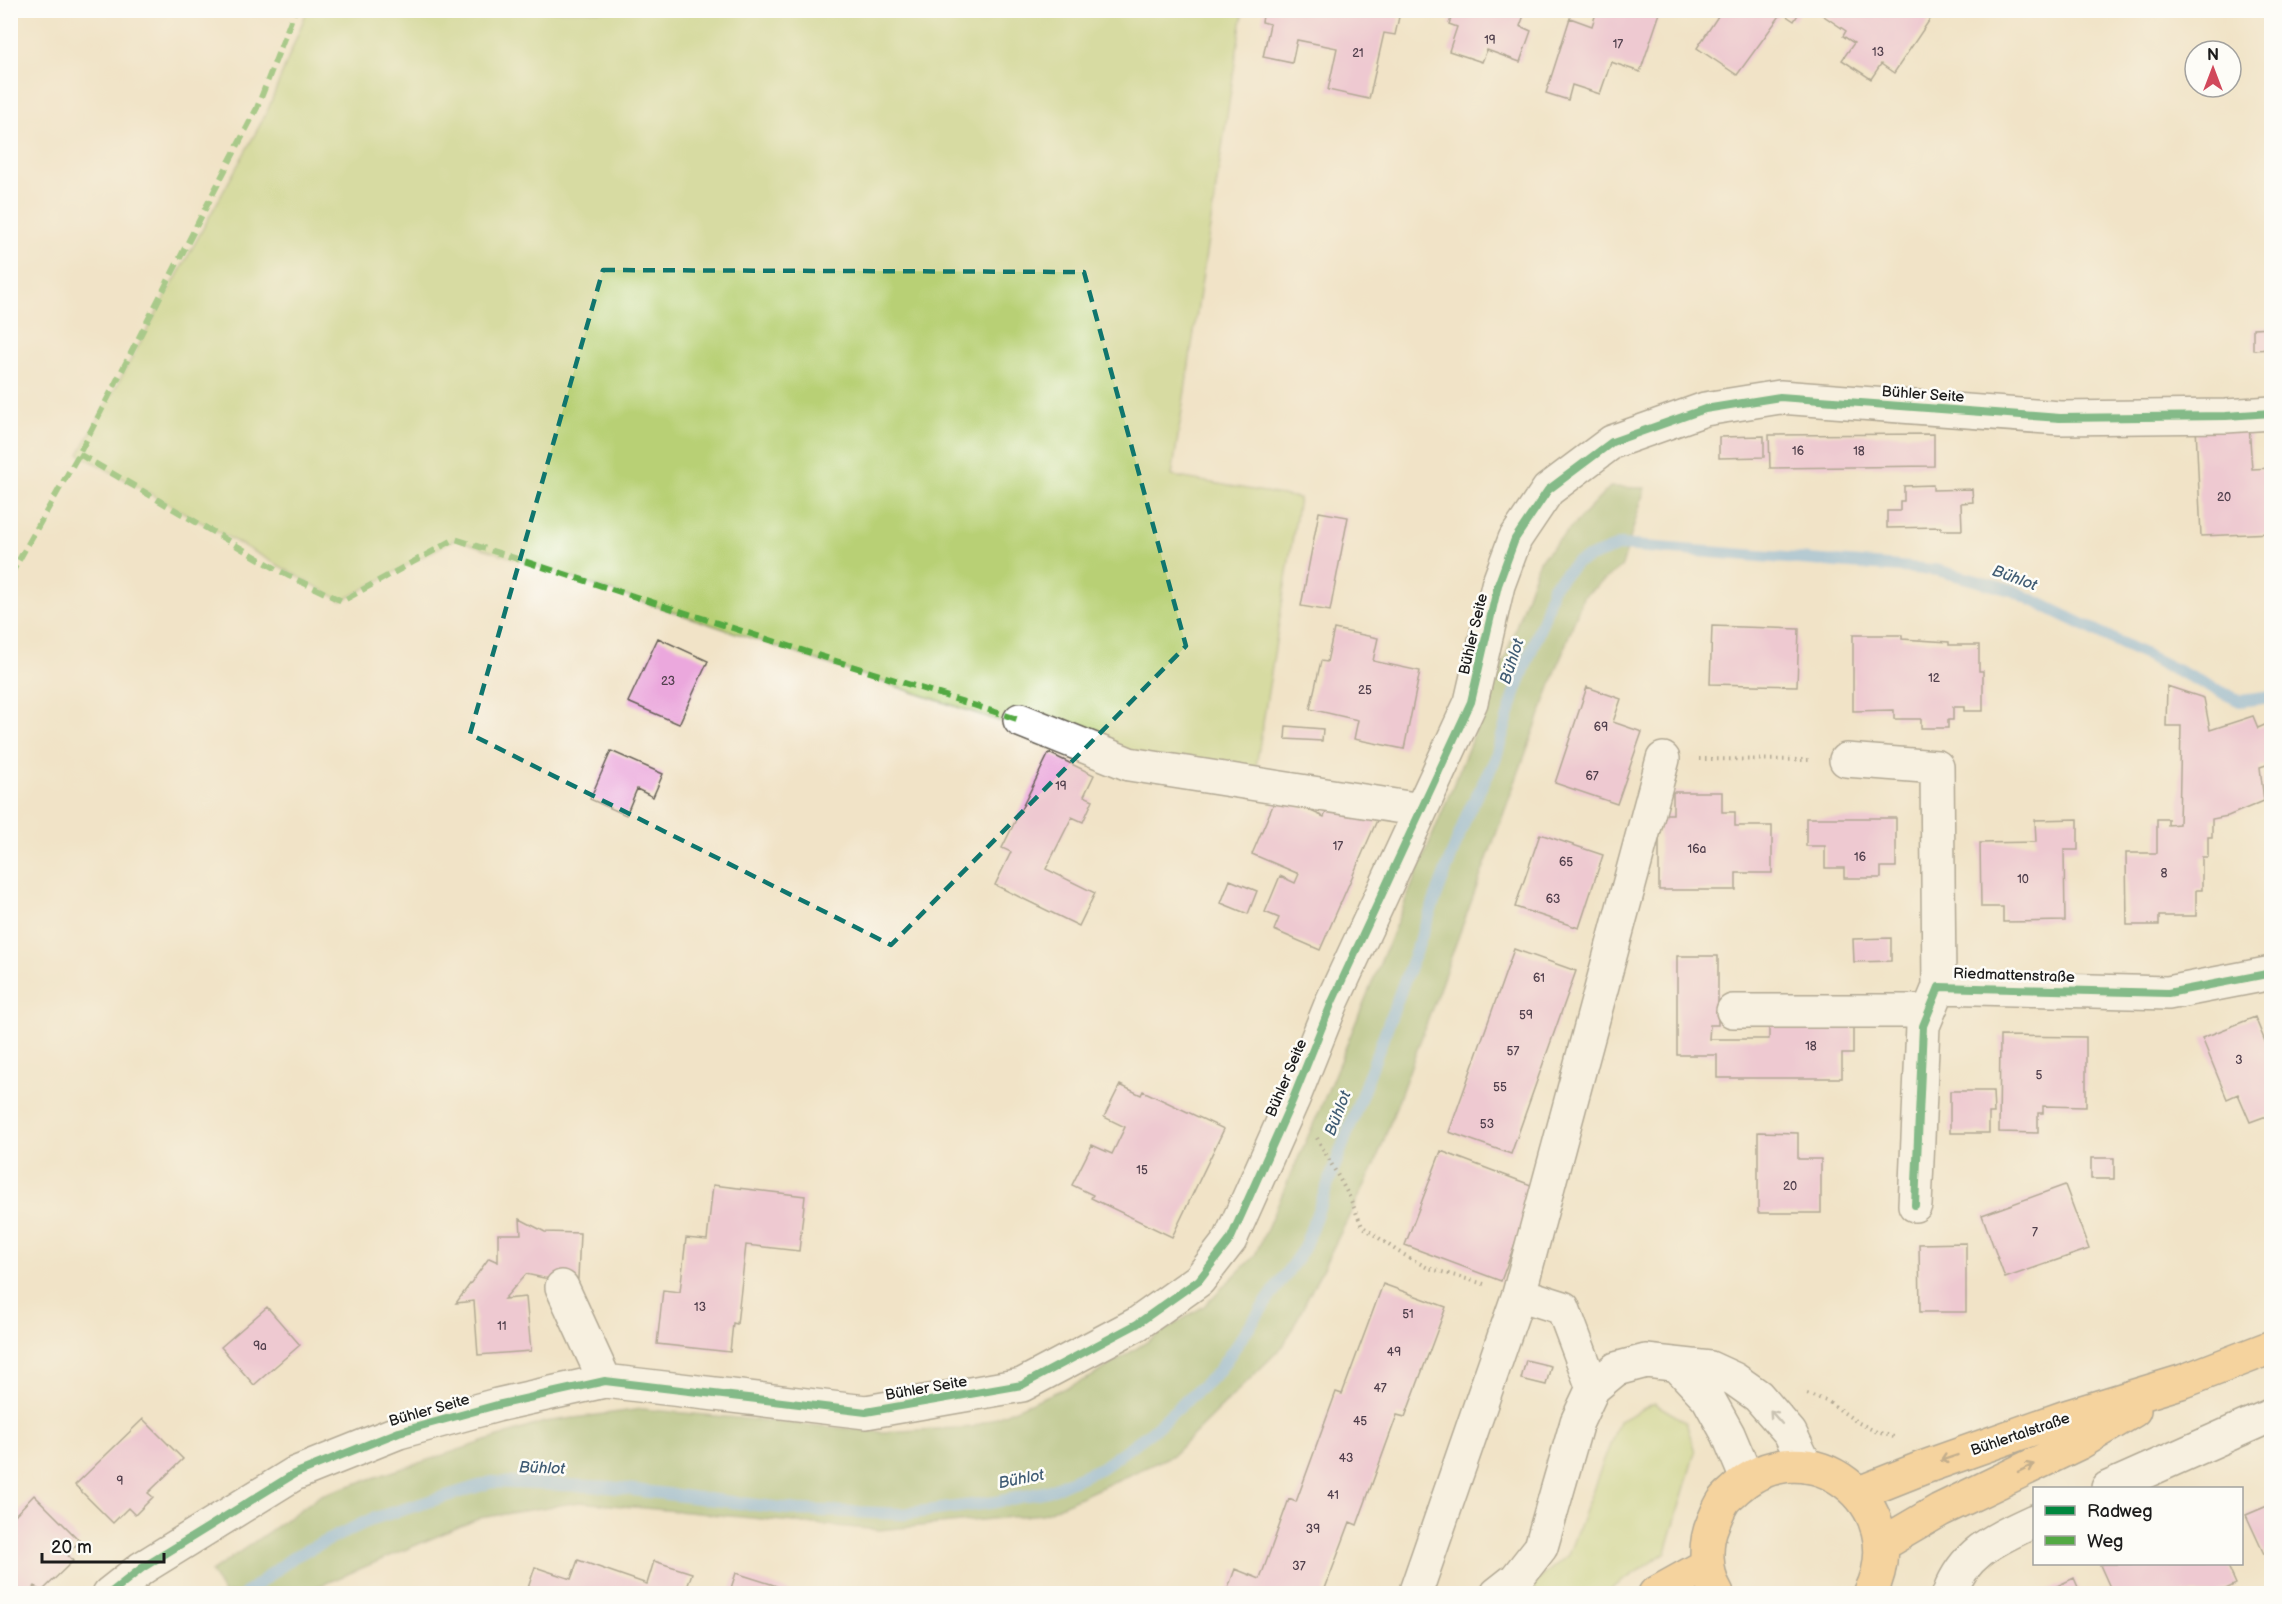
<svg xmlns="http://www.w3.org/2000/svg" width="2282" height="1604" viewBox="0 0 2282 1604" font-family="'Balsamiq Sans',sans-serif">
<rect width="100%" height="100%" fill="#fdfcf7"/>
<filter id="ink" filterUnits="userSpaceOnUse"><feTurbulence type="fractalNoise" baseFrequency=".0167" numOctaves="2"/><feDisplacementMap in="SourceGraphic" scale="12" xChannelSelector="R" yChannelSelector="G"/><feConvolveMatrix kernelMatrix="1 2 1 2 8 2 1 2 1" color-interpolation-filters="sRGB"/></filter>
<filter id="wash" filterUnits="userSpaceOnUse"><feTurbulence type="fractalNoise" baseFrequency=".008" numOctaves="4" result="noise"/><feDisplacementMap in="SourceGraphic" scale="24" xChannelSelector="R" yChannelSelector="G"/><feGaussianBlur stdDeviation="1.35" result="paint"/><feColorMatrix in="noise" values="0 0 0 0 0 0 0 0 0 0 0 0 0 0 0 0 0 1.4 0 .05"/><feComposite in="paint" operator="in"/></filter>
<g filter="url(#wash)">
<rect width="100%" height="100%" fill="#f1e3c7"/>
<path fill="#b8d074" stroke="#6a7648" stroke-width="1.5" d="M307,11h936l-71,465 127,22 -43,269 -126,-13 -2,10 -673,-225 -113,62 -263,-147 188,-342z
M1654,1403l32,19 9,30 -29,100 -61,41 -83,1 46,-39 51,-134z"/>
<path fill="#92b266" stroke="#576741" stroke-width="1.5" d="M1610,487l35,1 -23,78 -39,31 -209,570 -90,178 -111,110 -130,59 -164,16 -300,-28 -99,16 -177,75h-80l-12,-21 110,-77 223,-73 98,-13 240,23 91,-5 118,-50 113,-71 51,-51 66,-148 183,-446 35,-100z"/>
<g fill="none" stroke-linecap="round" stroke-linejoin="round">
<path stroke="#6daadf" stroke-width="12" d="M245,1594l50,-38 77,-37 120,-37 118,5 188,23 105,4 93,-12 52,-11 53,-23 50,-36 66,-59 87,-125 164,-436 27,-52 21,-70 28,-73 9,-31 24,-24 44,-17 316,25 77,21 226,110 32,-4"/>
</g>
<g id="blocks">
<path fill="#eba8dd" d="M1264,10h125l-1,4 11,3 -4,18 -11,-2 -15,66 -41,-9 9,-42 -40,-8 -5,23 -29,-6 7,-33 -8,-2z
M1454,10h72l-6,16 11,5 -11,31 -33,-12 -5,12 -33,-11 8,-24 -8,-3z
M1597,10l11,4 1,-4h52l-21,62 -29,-10 -11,32 -28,-9 -4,15 -22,-7 24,-75 22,8z
M1722,10h79l-7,11 -12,-8 -45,62 -40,-27z
M1815,10h119l1,2 -41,61 -13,-9 -10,15 -29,-19 12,-17 -11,-7 3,-5z
M2272,327v22l-19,1v-22z
M2249,425l3,44 20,-1v65l-71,3 -5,-109z
M1934,434v32l-164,2 -1,-33z
M1764,436v21l-45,1v-21z
M1933,485v5l39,-1 1,13 -12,1 1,27h-21v-3l-54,1v-17h13v-10h4v-15z
M1319,512l29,5 -18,94 -29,-5z
M1712,626l87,3 -2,57 -87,-2z
M1334,629l44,9 -5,23 47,10 -16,78 -50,-10 4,-19 -48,-11 11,-48 6,1z
M1853,635h49v4l47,3v3h30v26h4v40h-19v-4h-11v13h-5v8h-27v-9h-27v-9l-41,1z
M658,638l50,23 -29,63 -51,-22z
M2167,686l37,12 6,32 43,-14 5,12 11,-5 3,5v24l-4,1 4,10 -12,4 4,34 -36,15 -16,3v18h-4v20h-6v33h-6v26h-37v9h-32l-1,-72h31v-34h11v6l11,-1 2,-98h-15z
M1587,687l34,12 -8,23 29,10 -25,72 -62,-21z
M1286,726l37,3 -1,12 -37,-2z
M611,751l52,23 -10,23 -16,-8 -11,26 -36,-16z
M1049,753l45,22 -10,21 9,4 -10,22 -11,-5 -26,52 49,24 -16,33 -84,-41 16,-33 -9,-4z
M1673,792h49v20h13v14h37v47h-36v17h-77v-76h14z
M1277,796l47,21 8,-19 46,20 -58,132 -46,-20 5,-12 -14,-6 15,-36 15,7 4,-9 -47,-20z
M1806,818h90v49h-15v11h-37v-10h-19v-22h-19z
M2078,819v31h-14l1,71 -62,1v-15h-22l-1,-64 56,-1 -1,-22z
M1540,834l63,21 -24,73 -64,-21z
M1230,880l27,11 -9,23 -27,-11z
M1891,938v23l-37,1 -1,-23z
M1514,949l62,22 -65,183 -62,-22z
M1677,956h41v69h-8l-1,14h60v-19h84v34h-11v24h-125v-23h-40z
M2255,1017l14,34 3,-1v64l-22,8 -12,-28 -11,5 -25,-61z
M2000,1036l86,1v70l-43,-1v7h-5v20l-39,-1z
M1120,1085l21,10 2,-4 81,38 -52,108 -81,-39 2,-3 -21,-10 20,-40 20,9 13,-27 -21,-10z
M1950,1091h43l1,22h-5v20h-39z
M1758,1132l40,1v26h23v54h-63z
M1441,1151l95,36 -35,94 -96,-36z
M2091,1158h23v21h-23z
M713,1185l92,11 -6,55 -53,-6 -9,79 -4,-1 -3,29 -73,-8 6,-54 17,2 6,-54 21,2z
M2065,1185l24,64 -84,29 -23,-63z
M520,1219l25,13 35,1 -2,46 -34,-1 -18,-4 -22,25 22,-2 5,54 -53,4 -4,-54 -18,2 33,-45 9,4v-28h23z
M1966,1243v69h-46l-1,-68z
M1383,1284l63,23 -41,110 -8,-2 -40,110 -7,-3 -27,72h-97l9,-25 25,10 29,-80 7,3 40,-110 6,2z
M267,1307l33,38 -46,40 -33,-38z
M1526,1360l25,6 -5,19 -25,-6z
M143,1419l40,40 -35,34 5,4 -18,18 -7,-7 -15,15 -38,-38z
M34,1495l46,46 -13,13 6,7 -32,31 -6,-6 -7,8h-16l-2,-2v-81l5,4z
M2272,1504v46l-8,4 -18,-39z
M578,1560l69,24 7,-23 38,12 -7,21h-159l9,-27 36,12z
M2104,1564h123l9,20 -20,10h-103l-13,-29z
M736,1573l35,11 25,10h-67z
M2074,1578l7,16h-41z"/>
</g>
</g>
<g filter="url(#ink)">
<use href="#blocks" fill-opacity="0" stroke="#676258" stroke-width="1.5"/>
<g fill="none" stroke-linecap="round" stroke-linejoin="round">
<g stroke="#676258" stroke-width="36">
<path id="minor" d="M1020,720l109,44 292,46
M1846,760l91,7 2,220
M1733,1011h196
M1915,1205l8,-179 16,-39 229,6 104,-20
M562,1287l43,94
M1519,1294l44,14 30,80
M1677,1365l31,33 20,36 19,45
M2108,1488l164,-73
M109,1594l33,-26 152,-94 105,-42 98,-27 108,-24 261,31 156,-27 115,-61 62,-44 31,-40 63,-141 39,-97 139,-300 27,-117 17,-46 33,-49 64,-48 93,-33 75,-12 280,21 166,-2 46,-3
M1415,1594l104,-300 144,-535
M1497,1594l19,-15 25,-32 36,-125 16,-34 23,-19 30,-8 64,7 24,11 24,17 32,37 16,33
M1949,1594c16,-43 47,-55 85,-73"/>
</g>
<g stroke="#676258" stroke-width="36">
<path id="major" d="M1859,1493l63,-25 144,-51 118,-36 88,-34
M1882,1544l58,-34 139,-67 55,-33
M1655,1594l52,-29
M1717,1594c-12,-20 -13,-51 -4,-71 3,-7 6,-15 10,-21 3,-5 9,-9 13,-13 71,-65 179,15 134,105"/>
</g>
<path stroke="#676258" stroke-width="4" stroke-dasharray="1.5 4.5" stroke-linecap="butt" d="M1699,759l110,1
M1317,1138l32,58 13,30 35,25 31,17 56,16
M1807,1394l22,8 28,20 20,10 17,5"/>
<use href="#minor" stroke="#fff" stroke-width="33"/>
<use href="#major" stroke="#fbbe6e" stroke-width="33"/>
<path stroke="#52a943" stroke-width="6" stroke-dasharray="12 6" stroke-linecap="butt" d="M79,454l208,121 55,26 113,-62 565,181
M10,576l69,-122 178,-346 38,-98"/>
<g stroke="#fdfcf7" stroke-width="11">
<path id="cycleway" d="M1915,1205l8,-179 16,-39 229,6 104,-20
M109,1594l33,-26 152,-94 105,-42 98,-27 108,-24 261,31 156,-27 115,-61 62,-44 31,-40 63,-141 39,-97 139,-300 27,-117 17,-46 33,-49 64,-48 93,-33 75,-12 280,21 166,-2 46,-3"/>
</g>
<use href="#cycleway" stroke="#00873e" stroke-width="8"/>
</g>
<defs><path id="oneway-shaft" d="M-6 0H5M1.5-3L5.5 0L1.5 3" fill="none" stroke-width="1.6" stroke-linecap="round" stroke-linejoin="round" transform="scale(1.5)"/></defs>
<use stroke="#999" href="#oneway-shaft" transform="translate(1776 1417) rotate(-131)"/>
<g stroke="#8c6d45">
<use href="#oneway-shaft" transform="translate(1949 1458) rotate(161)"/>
<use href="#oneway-shaft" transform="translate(2026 1468) rotate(-26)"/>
</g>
</g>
<path d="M0 0H2282V1604H0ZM603,270l481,2 102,374 -295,299 -421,-211z" fill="#f1e3c7" fill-opacity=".55" fill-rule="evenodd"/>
<path fill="none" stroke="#0f766e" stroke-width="4.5" stroke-dasharray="12 8" stroke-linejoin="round" d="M603,270l481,2 102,374 -295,299 -421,-211z"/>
<g text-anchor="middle" stroke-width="5" stroke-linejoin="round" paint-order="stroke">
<g font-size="12" fill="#503f4c">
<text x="1490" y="44">19</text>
<text x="1618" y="48">17</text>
<text x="1878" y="56">13</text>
<text x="1358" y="57">21</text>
<text x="1798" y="455">16</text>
<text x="1859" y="455">18</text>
<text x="2224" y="501">20</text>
<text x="1934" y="682">12</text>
<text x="668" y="685">23</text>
<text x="1365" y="694">25</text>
<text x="1601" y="731">69</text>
<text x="1592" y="780">67</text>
<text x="1061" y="790">19</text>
<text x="1338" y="850">17</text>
<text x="1697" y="853">16a</text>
<text x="1860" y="861">16</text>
<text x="1566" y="866">65</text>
<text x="2164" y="877">8</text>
<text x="2023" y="883">10</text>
<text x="1553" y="903">63</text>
<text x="1539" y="982">61</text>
<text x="1526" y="1019">59</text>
<text x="1811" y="1050">18</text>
<text x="1513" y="1055">57</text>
<text x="2239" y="1064">3</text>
<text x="2039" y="1079">5</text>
<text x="1500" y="1091">55</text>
<text x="1487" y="1128">53</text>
<text x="1142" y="1174">15</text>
<text x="1790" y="1190">20</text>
<text x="2035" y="1236">7</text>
<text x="700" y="1311">13</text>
<text x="1408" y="1318">51</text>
<text x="502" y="1330">11</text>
<text x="260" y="1350">9a</text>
<text x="1394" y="1356">49</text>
<text x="1380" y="1392">47</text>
<text x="1360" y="1425">45</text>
<text x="1346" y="1462">43</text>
<text x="120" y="1485">9</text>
<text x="1333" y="1499">41</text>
<text x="1313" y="1533">39</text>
<text x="1299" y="1570">37</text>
</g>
<g font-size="15" fill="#1c1c1c" stroke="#fdfcf7">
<text transform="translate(1923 394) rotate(4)" y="5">Bühler Seite</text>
<text transform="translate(1473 634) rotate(-77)" y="5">Bühler Seite</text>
<text transform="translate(2014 975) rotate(2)" y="5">Riedmattenstraße</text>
<text transform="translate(1286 1078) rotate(-67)" y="5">Bühler Seite</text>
<text transform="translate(926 1388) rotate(-10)" y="5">Bühler Seite</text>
<text transform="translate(429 1410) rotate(-16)" y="5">Bühler Seite</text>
<text transform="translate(2020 1434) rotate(-19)" y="5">Bühlertalstraße</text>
</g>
<g font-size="16" font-style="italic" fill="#405c74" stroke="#fdfcf7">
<text transform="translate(2015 577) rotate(20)" y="6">Bühlot</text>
<text transform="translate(1511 661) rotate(-72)" y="6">Bühlot</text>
<text transform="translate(1337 1113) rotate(-69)" y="6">Bühlot</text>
<text transform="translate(542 1467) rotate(2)" y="6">Bühlot</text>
<text transform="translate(1021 1478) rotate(-11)" y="6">Bühlot</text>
</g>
</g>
<rect width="2282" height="1604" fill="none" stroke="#fdfcf7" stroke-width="36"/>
<rect x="2033" y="1487" width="210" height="78" fill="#fdfcf7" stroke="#a3a29f" stroke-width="1.5"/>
<rect x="2045" y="1506" width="30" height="9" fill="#00873e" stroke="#a3a29f" stroke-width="1.5"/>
<text x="2087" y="1517" font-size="18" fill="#1c1c1c">Radweg</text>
<rect x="2045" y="1536" width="30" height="9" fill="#52a943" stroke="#a3a29f" stroke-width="1.5"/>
<text x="2087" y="1547" font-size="18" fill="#1c1c1c">Weg</text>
<g transform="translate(2213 69)"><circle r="28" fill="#fdfcf7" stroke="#a3a29f" stroke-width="1.5"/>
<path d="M0-4.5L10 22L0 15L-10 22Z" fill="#d1495b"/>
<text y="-9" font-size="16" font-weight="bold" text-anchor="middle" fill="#1c1c1c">N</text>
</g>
<path d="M42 1553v9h122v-9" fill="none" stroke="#1c1c1c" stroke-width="3"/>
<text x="51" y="1553" font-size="18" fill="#1c1c1c" stroke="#fdfcf7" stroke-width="4.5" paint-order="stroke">20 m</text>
</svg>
